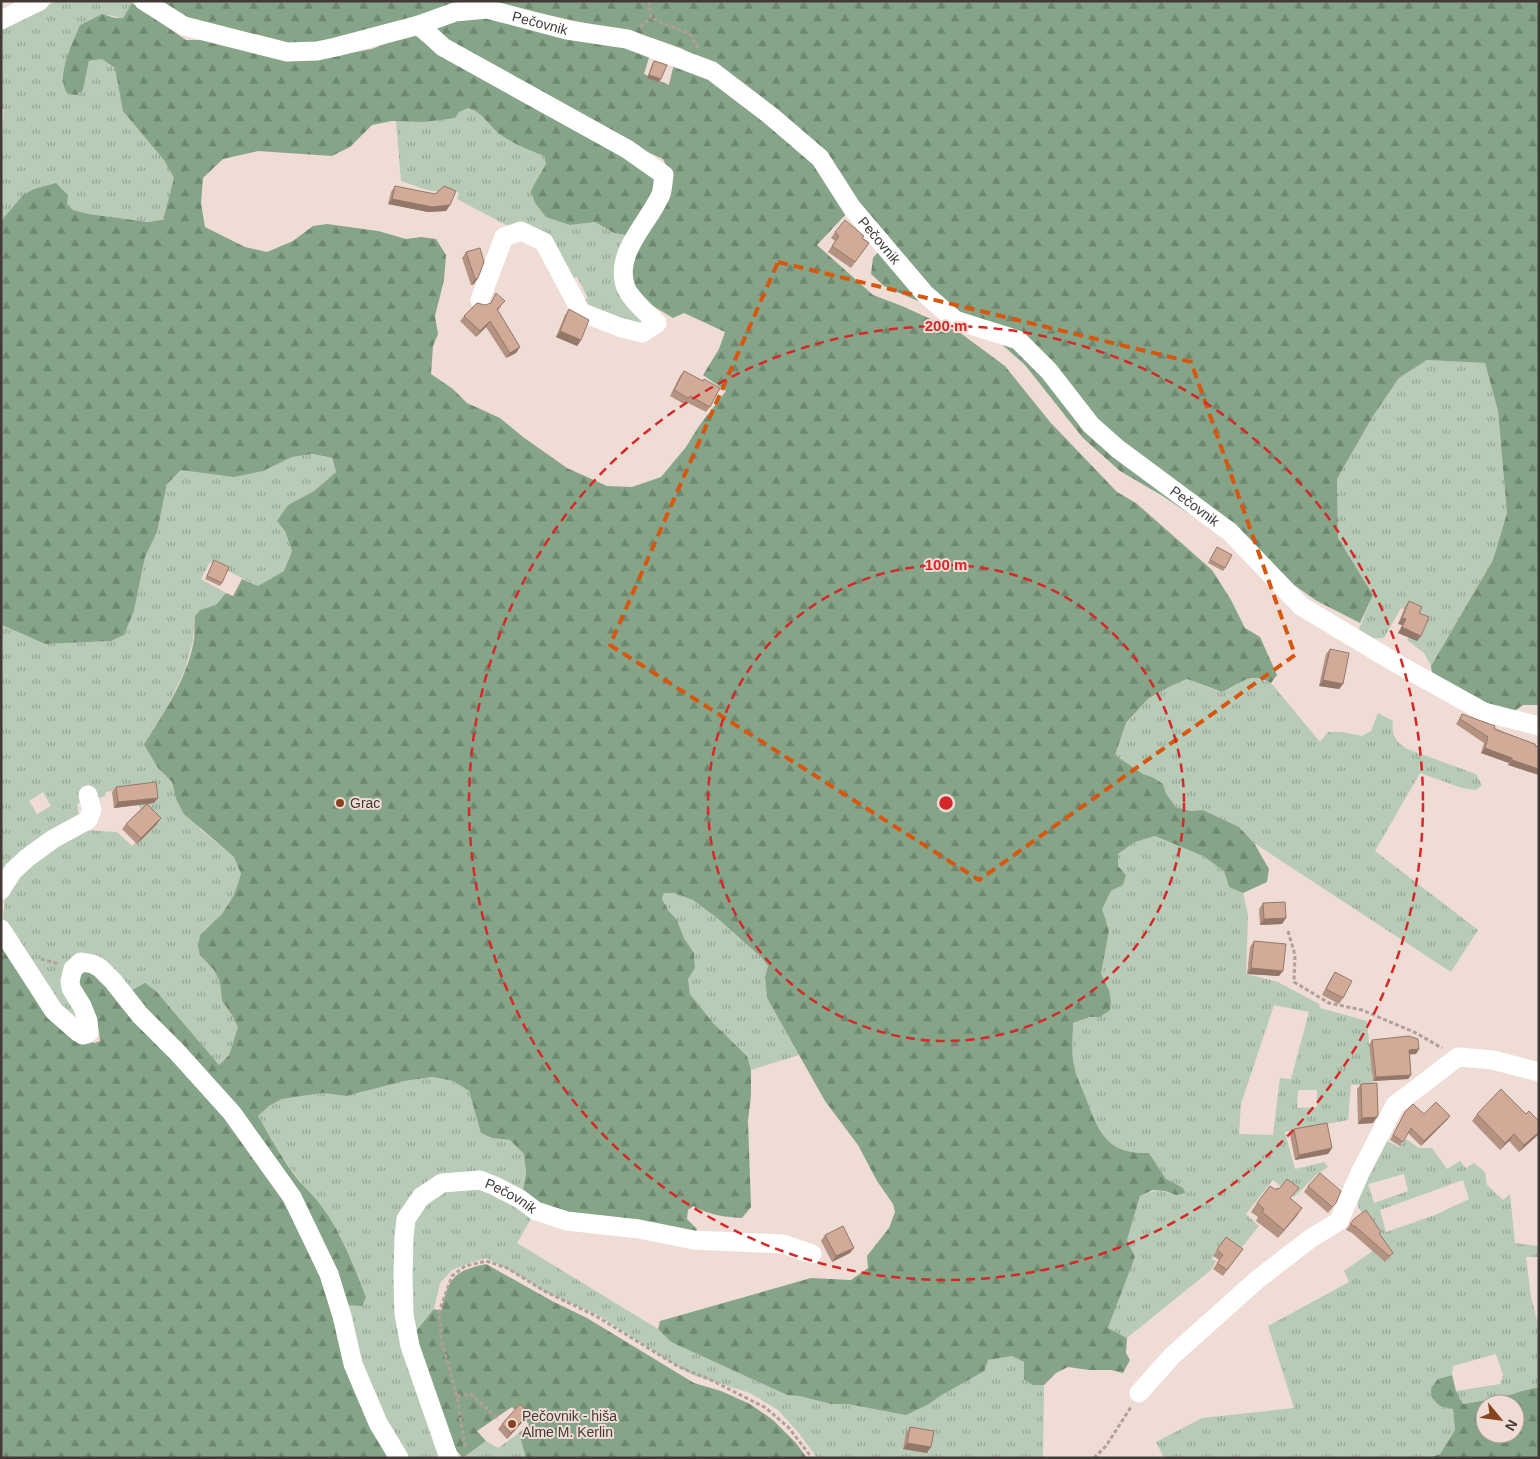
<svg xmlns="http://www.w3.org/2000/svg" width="1540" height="1459" viewBox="0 0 1540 1459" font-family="Arial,sans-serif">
<defs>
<pattern id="grass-tufts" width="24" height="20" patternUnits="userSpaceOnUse" patternTransform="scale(1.25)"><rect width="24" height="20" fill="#b7cbb7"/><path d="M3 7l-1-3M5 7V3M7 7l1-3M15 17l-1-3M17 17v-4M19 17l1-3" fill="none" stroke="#96a696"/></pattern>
<pattern id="forest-firs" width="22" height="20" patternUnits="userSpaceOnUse" patternTransform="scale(1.25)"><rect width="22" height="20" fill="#86a487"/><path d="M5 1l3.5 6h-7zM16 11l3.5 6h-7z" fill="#6f876f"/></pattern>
</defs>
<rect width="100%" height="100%" fill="#efdcd4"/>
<path fill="url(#grass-tufts)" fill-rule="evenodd" d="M57,1h72l3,2 -9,15c-7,0 -11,-3 -16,-3 -11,0 -18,6 -27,10 -7,17 -26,54 -12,69l15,-4 6,-29 13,-2 13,9 59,110 -11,42 -15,2 -59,-8 -16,-4 -6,-6 -44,-9 -22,26v-67l3,-45h-3v-81z
M468,108c14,4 20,16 30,25 13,10 31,17 46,23l2,8 -10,17 34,44 25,-3 19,11 16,3 20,83 -16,7 -55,-23 9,-5 -11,-21 -11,2 -6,-18 -52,-35 -51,-27 2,-6 -10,-5c-13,9 -34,-3 -48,-7l-5,-60 27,1z
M1427,360l58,3 13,48 9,102 -14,47 -62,106 -7,-13 -17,-13 12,-24 -18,-8 -17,30 -29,1 18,-44 -35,-57 -1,-59 36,-63 26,-38z
M313,454l18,4 5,14 -22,19 -26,14 -3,26 7,20 -8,20 -26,15 -48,-24 -9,17 25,14 -10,12 -16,5 -5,6 -2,25 -8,29 -20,41 -21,34 14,23 14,14 4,17 24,30 34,28 7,17 -7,21 -12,19 -22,21v20l14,15 6,12 2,19 10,14 6,12 -9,28 -10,10 -63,-74 -75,33 -21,-13 -57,-90 2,-23 27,-39 50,-29 35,2 15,14 22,-23 -31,-34 -17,3 -1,4 -18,7 -2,-4 -8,5 3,18 -79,59 1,-256 43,19 66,-3 13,-6 10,-24 11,-54 12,-25 10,-48 14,-14 82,1 29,-14zM43,792l8,14 -14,8 -8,-13z
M1256,678l15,5 49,59 8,-10h13l21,4 9,-5 7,-18 15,8c-2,14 2,20 14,28l69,25 6,11 -6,5 -14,-2 -42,-15 -45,78 103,79 -27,42 -197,-129 -15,-16 -36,-17 -12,1 -15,-4 -24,-30 -9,-3 -28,-19 11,-31 23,-26 22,-12 16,-7 25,10 10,3 8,-3 13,-9z
M1155,836l48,20 21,15 5,16 14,6 5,22 -2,59 32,8 41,22 1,4 47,13 6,63 -22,1 -3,35 -63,12 10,37 29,-7 4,5 -12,8 -22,22 -21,-17 -27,34 13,12 -21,26 -16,-10 -10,17 4,2 -5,9 -84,68 -19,-10 27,-71 -8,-17 13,-44c15,-7 20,-6 36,-1l-27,-42c-41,2 -51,-21 -63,-55 -4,-10 -10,-22 -12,-33 -3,-13 -1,-29 -1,-42l17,-6h10l9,-27 -8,-16 8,-43 -8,-22 10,-18 12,-6 3,-10 -8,-9v-12l17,-12zM1274,1005l35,7 -18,67 -11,-1 -7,57 -34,-1 2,-30zM1298,1090h19v17l-20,1z
M664,893h10l19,7 24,18 44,39 7,9 -3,11 2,21 32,57 -48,15 -4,-14 -34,-33 -23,-29 -2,-15 7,-11 -1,-15 -10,-15 -7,-18 -9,-10 -6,-11z
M433,1077l20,4 16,10 12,42 11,5 18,2 14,14 2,18 -5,29 -30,-19 -74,12 -16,124 45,140h-41l-28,-44 -32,-109 21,-9 -14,-35 -12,-26 -58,-78 -24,-41 11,-10 13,-7 41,-6 23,3 58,-15z
M1383,1139l16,8 7,-8 13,9h13l15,21 13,-8 6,7 8,-5 11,9 2,13 16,15 7,-6 5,49 24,3v11h-13l5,40 8,31v59l-13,3 -26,9 -37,5 -7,-13 44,-7 3,-9 -7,-21 -43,12 -1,9 -14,4 15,30 2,21 -15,24 -11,4h-265l-8,-16 46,-24 92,-10 -26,-82 81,-44 -5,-11 37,-26 -22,-37 -3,-9zM1404,1174l4,17 -34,12 -6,-19zM1463,1180l6,19 -34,16 -49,17 -6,-22z
M488,1189l44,28 -15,26 141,86 13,13 116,53 12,1 32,8h98l59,-44 24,-4 12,6 9,23h11l-1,73h-226l-19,-26 -20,-22 -28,-17 -57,-18 -22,-13 -73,-47 -53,-23 -26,-17 -33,-17 -14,4 -20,8 -12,13 -6,26 -22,27v-117l19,-27zM907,1433l25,4 -3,16 -26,-5z
M519,1433l7,25h-62l22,-17 12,7z"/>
<path fill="url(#forest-firs)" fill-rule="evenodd" d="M153,1h330l-110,32 -75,12 -113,-24z
M486,1h1053v704h-16l-11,8 -38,-10 -41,-24 -2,-13 62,-106 14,-47 -9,-102 -13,-48 -58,-3 -28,18 -26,38 -36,63 1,59 35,57 -13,28 -43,-22 -100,-69 -56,-37 -41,-24 -37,-33 -58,-73 -26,-23 -34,-20 -81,-36 -13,-12 2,-16 11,-13 -34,-52 -134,-125 -35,-20 -29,-10z
M132,3l54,37h31l112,17 43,-8 35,-14h8l7,6 49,23 183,103 4,25 -28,44 -16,-3 -19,-11 -25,3 -24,-8 -11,-14 -4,-12 5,-10 10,-17 -2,-8c-15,-6 -33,-13 -46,-23 -10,-9 -16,-21 -30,-25l-9,4 -4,6 -32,4 -31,-1 -20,4 -22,22 -18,9 -74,-5 -35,8 -20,19 -2,25 4,24 40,20 22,5 26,-11 20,-15 14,-2 51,7 28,8 15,-2 15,2 10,16 -2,25 -9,36 3,18 -5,12 -2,28 22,15 14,14 33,15 23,19 44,31 40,18 25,1 29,-10 25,-30 13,-21 27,-35 -23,-16 16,-26 6,-17 -41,-19 -11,5 -25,-15 -15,-12 -7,-21 44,-97 -7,-14 -42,-19 -177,-97 -8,-12 4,-9 46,-5 165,34 -7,23 25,11 6,-26 35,20 104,81 32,54 -29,31 56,50 29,11 57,26 46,34 45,56 67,70 19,11 76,67 19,30 14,28 15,9 17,38 -6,8c-4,-2 -10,-5 -15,-5 -13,-1 -23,10 -34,14l-35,-13 -16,7 -22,12 -23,25 -11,32 28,19 9,3 11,7 3,10 10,13 15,4 12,-1 36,17 15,16 15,26 -2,13 -24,11 -14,-6 -5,-16 -21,-15 -48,-20 -20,6 -17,12v12l8,9 -3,10 -12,6 -9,18 7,22 -8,43 8,16 2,12 -1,8 -10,7h-10l-17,6c0,13 -2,29 1,42 2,11 8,23 12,33 12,34 22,57 63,55l17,26 17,9 2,5 -9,2 -11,-4 -12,-1 -13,6 -13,44 8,17 -27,71 19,10 -1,15 4,7 -7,13 -12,-3h-22l-21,-3 -12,6 -12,12h-11l-9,-6v-17l-12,-6 -24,4 -4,11 -44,25 -11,8 -23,11 -58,-11h-17l-32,-8 -12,-1 -116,-53 -13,-13 2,-8 151,-43 40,2 17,-12 -1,-12 22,-28 6,-16 -2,-8 -16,-23 -19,-36 -33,-44 -58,-103 -2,-21 3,-11 -7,-9 -44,-39 -24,-18 -19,-7h-10l-2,6 6,11 9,10 7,18 10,15 1,15 -7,11 2,15 23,29 34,33 4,14v25l-3,26 3,86 -9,11c-17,-1 -33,-3 -49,-12l-5,4 -1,9 10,10 -3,9 -70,-11 -103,-26 5,-28 -2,-19 -14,-14 -18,-2 -11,-5 -12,-42 -16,-10 -20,-4 -29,4 -58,15 -23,-3 -41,6 -13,7 -11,10c13,22 25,45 41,65 8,9 17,17 23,26 20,27 32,59 44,90l-4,9 -17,-1 -46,-104 -172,-208 18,-10 11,8 63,74 10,-10 9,-28 -6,-12 -10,-14 -2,-19 -6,-12 -14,-15 -2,-9 2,-11 22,-21 12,-19 7,-21 -7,-17 -50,-43 -8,-15 -4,-17 -14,-14 -14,-23c19,-31 45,-69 50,-106 1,-7 0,-15 1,-23l5,-6 16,-5 10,-12 7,3 9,-17 16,7 26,-15 8,-20 -7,-20 -8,-10 11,-16 26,-14 22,-19 -4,-14 -19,-4 -21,3 -29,14 -29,6 -53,-7 -14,14 -10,48 -12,25 -11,54 -10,24 -13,6 -66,3 -43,-19 -1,5v-409l22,-26 11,-6 22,-6 12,12 -1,9 6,6 16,4 59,8 15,-2 11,-42 -10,-18 -41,-49 -8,-43 -13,-9 -13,2 -6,29 -7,5 -8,-1c-14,-15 5,-52 12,-69l22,-11 13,4h8z
M1,942l77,96 17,5 5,-2c-1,-22 -14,-39 -26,-58l4,-12 10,-3 101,104 101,128 105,258h-394z
M486,1264l66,37 35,17 107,65 27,8 29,13 23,16 23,23 11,15h-281l-7,-25 10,-9 -17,-17 -35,24 9,10 -23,17 -14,-16 -37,-106 22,-27 7,2c8,-33 12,-40 45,-47z
M1452,1375l4,16 7,13 37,-6 26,-8 13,-3v71h-110l11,-4 15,-24 -2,-21 -13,-3 -8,-8 -1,-10 7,-9zM1485,1404h30v30h-30z"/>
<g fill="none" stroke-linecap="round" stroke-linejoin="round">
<path stroke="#afa09a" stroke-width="3" stroke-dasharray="4 2.5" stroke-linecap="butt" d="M649,1l2,17 39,16 8,14
M640,27l11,-9
M1288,931l7,24 -1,27 35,21 33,7 54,23 26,15
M41,959l18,5
M457,1396l14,-2 28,26
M465,1447l-8,-51 -15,-53 -3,-31 13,-36 13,-10 21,-5 21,7 39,24 50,24 83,51 32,13 55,28 23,20 23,30
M1094,1458l12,-12 25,-39"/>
<g stroke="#fff" stroke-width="19">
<path id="s1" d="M144,1l40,25 103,26 30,-1 19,-4 83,-22 36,-13 32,-3 80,21 60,9 85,32 59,45 49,42 32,50 73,86 30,26 63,20 31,31 42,54 27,24 112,83 71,74 95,57 88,49 55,14"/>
<path d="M1,20l39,-19"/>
<path d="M419,25l24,22 184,102 37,26c-1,6 -1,13 -3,19 -12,29 -46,57 -36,91 3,12 23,29 32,38l-15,10 -23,-6 -38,-15 -37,-70 -23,-11 -17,6 -24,63"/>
<path d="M1,890l12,-19 14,-13 26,-19 35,-19 4,-10 -4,-15"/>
<path d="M1,929l53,82 24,21 5,3 4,-1 2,-2 -1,-11 -6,-15 -11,-18 -1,-7 3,-12 8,-7 12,2 7,4 13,13 27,34 37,37 55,61 60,84 37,77 13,42 11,48 25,59 21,35"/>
<path d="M1139,1393l33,-37 86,-77 52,-40 29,-18 21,-48 35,-68 63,-48 35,3 46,12"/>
<path id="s2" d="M449,1458l-39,-112 -6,-32 -1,-38 1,-39 2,-18 15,-22 21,-14 38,-3 15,6 25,13 16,12 31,10 72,8 55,11 89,4 29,10"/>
</g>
</g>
<path fill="#b59383" d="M654,61l5,21 -12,-4 5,-14z
M395,186l55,19 -4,6 -18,1 -40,-8 3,-12z
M835,232l27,6 7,5 -18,25 -23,-16 7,-11 -4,-3z
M480,248l-6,36 -3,1 -9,-27 4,-6z
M496,293l5,14 -3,3 22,37 -4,6 -10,5 -20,-31 -10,10 -16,-16 4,-5 26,-12z
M569,309l12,31 -4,6 -21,-9 9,-22z
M684,371l26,36 -4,5 -20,-10 -2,2 -14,-8 10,-20z
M1217,547l8,21 -2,3 -15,-8z
M214,560l8,23 -2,3 -15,-7z
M1409,601l10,12 2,23 -4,5 -19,-8 4,-8 -4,-1 7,-17z
M1330,649l13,35 -4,5 -20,-3 7,-32z
M1462,714l77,33v28l-31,-10 1,-2 -28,-10 3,-10 -28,-19z
M116,787l38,16 -7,1 10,20 -20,20 -15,-15 4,-5 20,-20 -32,4 -2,-16z
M1263,903l23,15 -4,6 -22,1 -1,-16z
M1254,941l25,35 -32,-2 3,-27z
M1335,972l8,26 -4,6 -17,-9 9,-17z
M1372,1040l47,9 -3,5h-6l1,21 -3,4 -35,2 -4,-36z
M1361,1084l12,39 -15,1 -1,-35z
M1405,1112l19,2 26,2 -3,4 -26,26 -13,-13 -8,13 -10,-6z
M1477,1114h49l13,20 -20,18 -10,-11 -9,9 -28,-29z
M1294,1129l38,19 -4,6 -33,6 -5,-25z
M1308,1186l33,5 -9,17 -4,5 -24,-21z
M1276,1190l15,9 11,9 -24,30 -22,-17 2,-4 -7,-5 6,-9z
M1354,1219l26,15 13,19 -8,9 -33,-29 -6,-3z
M825,1235l25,18 -18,9 -11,-21z
M1226,1237l17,12 -20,27 -10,-7 6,-9 -6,-4z
M525,1419l-18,20 -9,-10 4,-5z
M910,1427l21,20 -4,6 -24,-4 3,-16z"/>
<path fill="#93786a" d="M649,75l12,4 -2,3 -12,-4z
M392,199l58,6 -4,6 -18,1 -40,-8z
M478,278l-4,6 -3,1 4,-6z
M490,321l-4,6 -10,10 4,-6z
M560,331l21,9 -4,6 -21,-9z
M520,347l-4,6 -10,5 4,-5z
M1402,618l4,1 -4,6 -4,-1z
M1402,627l19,9 -4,5 -19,-8z
M1323,680l20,4 -4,5 -20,-3z
M1485,748l27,10 -3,5 -28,-10z
M1512,760l27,9v6l-31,-10z
M158,798l-4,5 -40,5 4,-6z
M161,818l-4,6 -20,20 4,-6z
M1286,918l-4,6 -22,1 4,-6z
M1251,968l32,3 -4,5 -32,-2z
M1419,1049l-3,5 -10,1 3,-5z
M1411,1075l-3,4 -35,2 3,-4z
M1450,1116l-3,4 -26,26 3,-5z
M1377,1117l-4,6 -15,1 4,-6z
M1539,1132v2l-20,18 5,-7z
M1514,1134l-5,7 -9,9 5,-7z
M1332,1148l-4,6 -33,6 4,-5z
M1302,1208l-6,9 -18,21 6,-8z
M854,1248l-4,5 -18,9 4,-6z
M529,1413l-4,6 -18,20 4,-6z
M907,1443l24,4 -4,6 -24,-4z"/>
<path fill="#d2ab98" stroke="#93786a" d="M654,61l13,4 -6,14 -12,-4z
M395,186l40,8 9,-8 12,5 -6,14 -18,2 -40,-8z
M845,220l19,16 -2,2 7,5 -14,19 -23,-16 7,-10 -4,-4z
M480,248l4,14 -6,16 -3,1 -9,-27z
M496,293l9,8 -8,8 23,38 -10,6 -20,-32 -10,10 -16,-15 13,-13 8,2 6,-2z
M569,309l20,11 -8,20 -21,-9z
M684,371l19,10 1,-2 16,9 -10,19 -20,-11 -2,2 -14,-8z
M1217,547l15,8 -7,13 -15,-8z
M214,560l15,7 -7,16 -15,-7z
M1409,601l13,6 -3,6 10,4 -8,19 -19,-9 4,-8 -4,-1z
M1330,649l19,4 -6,31 -20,-4z
M1462,714l33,12 -1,3 41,15v2l4,1v22l-27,-9v-2l-27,-10 3,-11 -28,-18z
M156,782l2,16 -40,4 -2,-15z
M147,804l14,14 -20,20 -15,-14z
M1285,902l1,16 -22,1 -1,-16z
M1254,941l32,3 -3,27 -32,-3z
M1335,972l17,9 -9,17 -17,-9z
M1409,1036l9,3 1,10 -10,1 2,25 -35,2 -4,-37z
M1377,1083l1,32 -1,2 -15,1 -1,-34z
M1501,1089l25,25 3,-3 10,10v11l-15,13 -10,-11 -9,9 -28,-29z
M1436,1102l14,14 -26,25 -13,-13 -8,14 -10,-7 12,-23 8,-8 11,10z
M1327,1123l5,25 -33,7 -5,-26z
M1320,1173l21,18 -5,12 -4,4 -24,-21z
M1287,1179l12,9 -9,10 12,10 -18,22 -22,-18 2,-3 -7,-6 13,-17 6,4 1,-2 2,1z
M1366,1210l15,22 -2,1 14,20 -4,3 -33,-29 -6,-3 4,-5z
M843,1226l11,22 -18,8 -11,-21z
M1226,1237l17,12 -16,21 -10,-7 6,-8 -6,-5z
M520,1404l9,9 -18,20 -9,-9z
M910,1427l24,4 -3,16 -24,-4z"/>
<path fill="none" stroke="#d75610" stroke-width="4" stroke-dasharray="10 6" stroke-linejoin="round" d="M778,262l413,100 104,293 -316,225 -369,-235z"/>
<g fill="none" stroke="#d62828" stroke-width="2.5" stroke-dasharray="9 6">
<circle cx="946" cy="803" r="238"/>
<circle cx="946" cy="803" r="477"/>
</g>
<g fill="#89421f" stroke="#efdcd4" stroke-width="2">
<circle cx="340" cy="803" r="5"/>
<circle cx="512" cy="1424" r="5"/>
</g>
<g text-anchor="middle" stroke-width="4" stroke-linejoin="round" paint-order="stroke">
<g font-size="14" fill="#413a36" stroke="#efdcd4">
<text dy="5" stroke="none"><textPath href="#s1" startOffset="414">Pečovnik</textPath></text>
<text dy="5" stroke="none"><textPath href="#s1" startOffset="834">Pečovnik</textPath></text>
<text dy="5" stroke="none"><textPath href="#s1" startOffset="1254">Pečovnik</textPath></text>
<text dy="5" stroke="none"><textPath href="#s2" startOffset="371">Pečovnik</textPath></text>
</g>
<g font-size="14" fill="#413a36" stroke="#efdcd4" text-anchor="start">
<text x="350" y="808">Grac</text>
<text x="522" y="1421">Pečovnik - hiša<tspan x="522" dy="16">Alme M. Kerlin</tspan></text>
</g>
</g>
<circle cx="946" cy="803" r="8" fill="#d62828" stroke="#efdcd4" stroke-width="2.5"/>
<g font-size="15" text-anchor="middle" font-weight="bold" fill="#d62828" stroke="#efdcd4" stroke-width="4" stroke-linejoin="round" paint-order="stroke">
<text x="946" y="331">200 m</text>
<text x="946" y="570">100 m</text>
</g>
<rect width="1540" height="1459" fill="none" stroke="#413a36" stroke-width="5"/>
<g transform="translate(1500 1419) rotate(119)"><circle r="24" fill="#efdcd4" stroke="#a99b95"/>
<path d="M0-4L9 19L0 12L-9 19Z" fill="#89421f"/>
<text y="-8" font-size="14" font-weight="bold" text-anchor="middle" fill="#413a36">N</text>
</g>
</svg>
